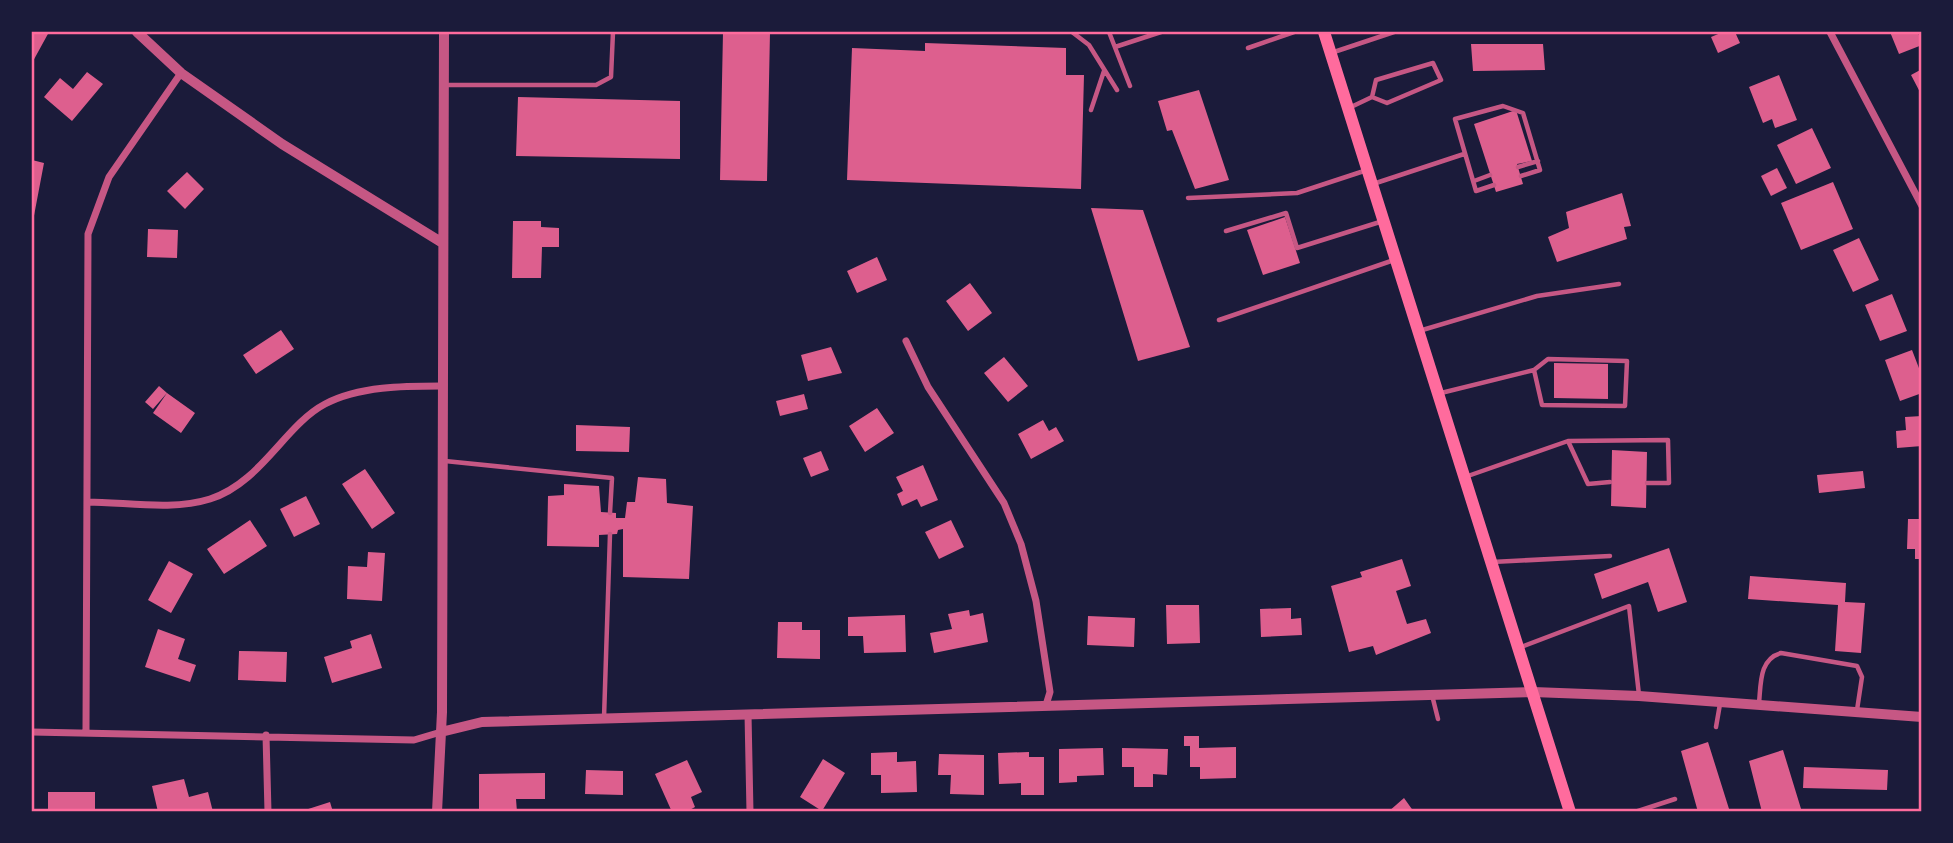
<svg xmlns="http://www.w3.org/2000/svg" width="1953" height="843" viewBox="0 0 1953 843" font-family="Merriweather,serif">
<rect width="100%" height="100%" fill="#1b1b3a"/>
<path fill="#dd5f8e" d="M32,32h17l-17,31z
M723,32h47l-3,149 -47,-1z
M1723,32h12l5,11 -22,10 -7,-16z
M1890,32h28l4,13 -23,9z
M925,43l141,5v27h18l-3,114 -234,-9 5,-132 73,3z
M1471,44h72l2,26 -72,1z
M1922,69v27l-11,-21z
M87,72l16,12 -31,37 -28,-24 16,-19 13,11z
M1779,75l18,45 -22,8 -3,-9 -9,4 -14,-36z
M1199,90l30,90 -34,9 -23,-59 -5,1 -9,-30z
M518,97l162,4v58l-164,-3z
M1516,110l16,51 -15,3 6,20 -27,8 -22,-68z
M1812,128l19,40 -35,16 -19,-39z
M32,160l12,3 -11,58h-1z
M1777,168l10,20 -16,8 -10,-20z
M187,172l17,17 -19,20 -18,-18z
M1833,182l20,47 -52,21 -20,-47z
M1622,193l9,33 -7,1 3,12 -70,23 -9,-25 21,-9 -3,-16z
M1091,208l52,2 47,137 -52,14z
M1285,217l15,46 -37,12 -16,-45z
M513,221h28v6l18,1v19h-17l-1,31h-29z
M148,229l30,1 -1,28 -30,-1z
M1859,238l20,42 -26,12 -20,-42z
M877,257l10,23 -30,13 -10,-22z
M970,283l22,30 -24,18 -22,-30z
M1892,294l15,37 -27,10 -15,-36z
M281,330l13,19 -38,25 -13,-19z
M831,347l11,26 -34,8 -7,-26z
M1912,350l10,26v17l-22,8 -15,-41z
M1004,357l24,29 -20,16 -24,-29z
M1554,363l54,1v35l-54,-1z
M159,386l8,7 -14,16 -8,-7z
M167,393l28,20 -14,20 -28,-20z
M804,394l4,15 -28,7 -4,-15z
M877,408l17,25 -29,19 -16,-26z
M1922,416v30l-25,2 -1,-17 10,-1 -1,-13z
M1043,420l6,11 7,-4 8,14 -33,18 -13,-25z
M576,425l54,2 -1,25 -53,-1z
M1612,450l35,2 -1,56 -35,-2z
M821,451l8,19 -18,7 -8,-19z
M923,465l15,35 -17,7 -4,-8 -15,7 -5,-12 6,-3 -7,-14z
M365,469l30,44 -23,16 -30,-45z
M1863,471l2,17 -46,5 -2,-18z
M638,477l28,2 1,24 26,3 -4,73 -66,-2v-48l-5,1 -1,4 -18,1v12l-52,-1 1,-50 16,-1v-11l35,2 2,26 15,1v5h9l2,-16h8z
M306,496l14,28 -26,13 -14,-28z
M1908,519h14v40h-7v-10h-8z
M250,520l17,26 -43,28 -17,-25z
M951,520l13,27 -25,12 -14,-27z
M1669,548l18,54 -29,10 -10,-30 -46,17 -8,-25z
M368,552l17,1 -3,48 -35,-2 1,-33 19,1z
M1402,559l9,27 -15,5 11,33 19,-5 5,14 -55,22 -3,-9 -24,6 -18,-66 31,-9 -2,-5z
M169,561l24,13 -22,39 -23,-13z
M1750,576l96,7 -1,19 20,1 -4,50 -26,-2 3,-46 -90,-6z
M1166,605h33l1,38 -33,1z
M1291,608v11l10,-1 1,17 -41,2 -1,-28z
M969,610l1,6 13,-3 5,29 -54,11 -4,-20 22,-4 -4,-15z
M905,615l1,37 -42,1 -1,-17h-15v-19z
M1088,616l47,2 -1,29 -47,-2z
M778,622h24v8h18v29l-43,-1z
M158,629l27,10 -7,20 18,6 -6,17 -45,-15z
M371,634l11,34 -50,15 -8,-26 28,-9 -2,-7z
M239,651l48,1 -1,30 -48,-2z
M1184,736h15v12l37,-1v31l-36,1v-12h-10v-21h-6z
M1708,742l22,70h-32l-17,-61z
M1103,748l1,27 -27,1v6l-18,1v-34z
M1122,748l46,1 -1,26 -14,-1v13h-19v-20h-12z
M1783,750l19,62h-40l-13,-51z
M897,752v10l19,-1 1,31 -36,1v-18h-10v-22z
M1029,752v5h15v38h-23v-12l-22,1 -1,-31z
M939,754l45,1v40l-34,-1 1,-19h-13z
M823,759l22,14 -23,38 -22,-14z
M687,760l15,32 -11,5 4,10 -9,5h-14l-17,-38z
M1804,767l84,3 -1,20 -84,-2z
M586,770l37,1v24l-38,-1z
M545,773v26h-29l1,13h-38v-38z
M184,779l5,18 19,-5 5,20h-55l-6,-26z
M48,792h47v20h-47z
M1404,798l10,14h-26z
M330,802l3,10h-31v-1z"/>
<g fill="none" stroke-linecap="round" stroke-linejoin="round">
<path stroke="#c65784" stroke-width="4.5" d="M1072,32l17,13 28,45
M1109,32l21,54
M1115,47l46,-15
M1248,48l46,-16
M1331,53l63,-21
M444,85h152l15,-8 2,-45
M1351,107l21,-10 15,6 54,-23 -8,-17 -57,17 -4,17
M1091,110l13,-39
M1518,167l20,-6
M1474,181l16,-6
M1373,184l91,-30
M1494,185l-18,6 -21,-72 48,-13 20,7 17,57 -19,6
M1188,198l109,-5 70,-23
M1226,231l60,-18 11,35 86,-27
M1219,320l175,-60
M1419,331l118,-35 82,-12
M1441,393l93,-23 14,-11 79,2 -2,45 -83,-1 -8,-35
M445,461l167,17 -2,35
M1465,477l103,-36
M1610,482l-22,2 -20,-43 100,-1 1,43h-22
M1492,562l118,-6
M1521,647l108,-41 10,89
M1432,695l6,24
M1759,703c2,-19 0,-44 22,-50l76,13 5,11 -5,33
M604,718l6,-184
M1716,727l4,-23
M1635,812l40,-13"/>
<path stroke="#c65784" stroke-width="7" d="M1830,32l92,174
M906,341l22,46 76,116 17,41 15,57 14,91 -4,13
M87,502c39,0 85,9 123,-3 51,-16 75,-74 115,-95 34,-18 80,-18 116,-18
M748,714l2,98
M86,731l2,-497 21,-57 72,-104
M32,732l382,8 27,-8
M266,735l2,77"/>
<path stroke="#c65784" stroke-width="10" d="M137,32l44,41 101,71 159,98
M441,732l41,-10 1051,-30 106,4 283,21
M437,812l5,-100 2,-680"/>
<path stroke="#ff6b9d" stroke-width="12" d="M1324,32l246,780"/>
</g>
<rect width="1953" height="843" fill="none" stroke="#1b1b3a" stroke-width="66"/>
<rect x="33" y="33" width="1887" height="777" fill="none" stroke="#ff6b9d" stroke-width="2.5"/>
</svg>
